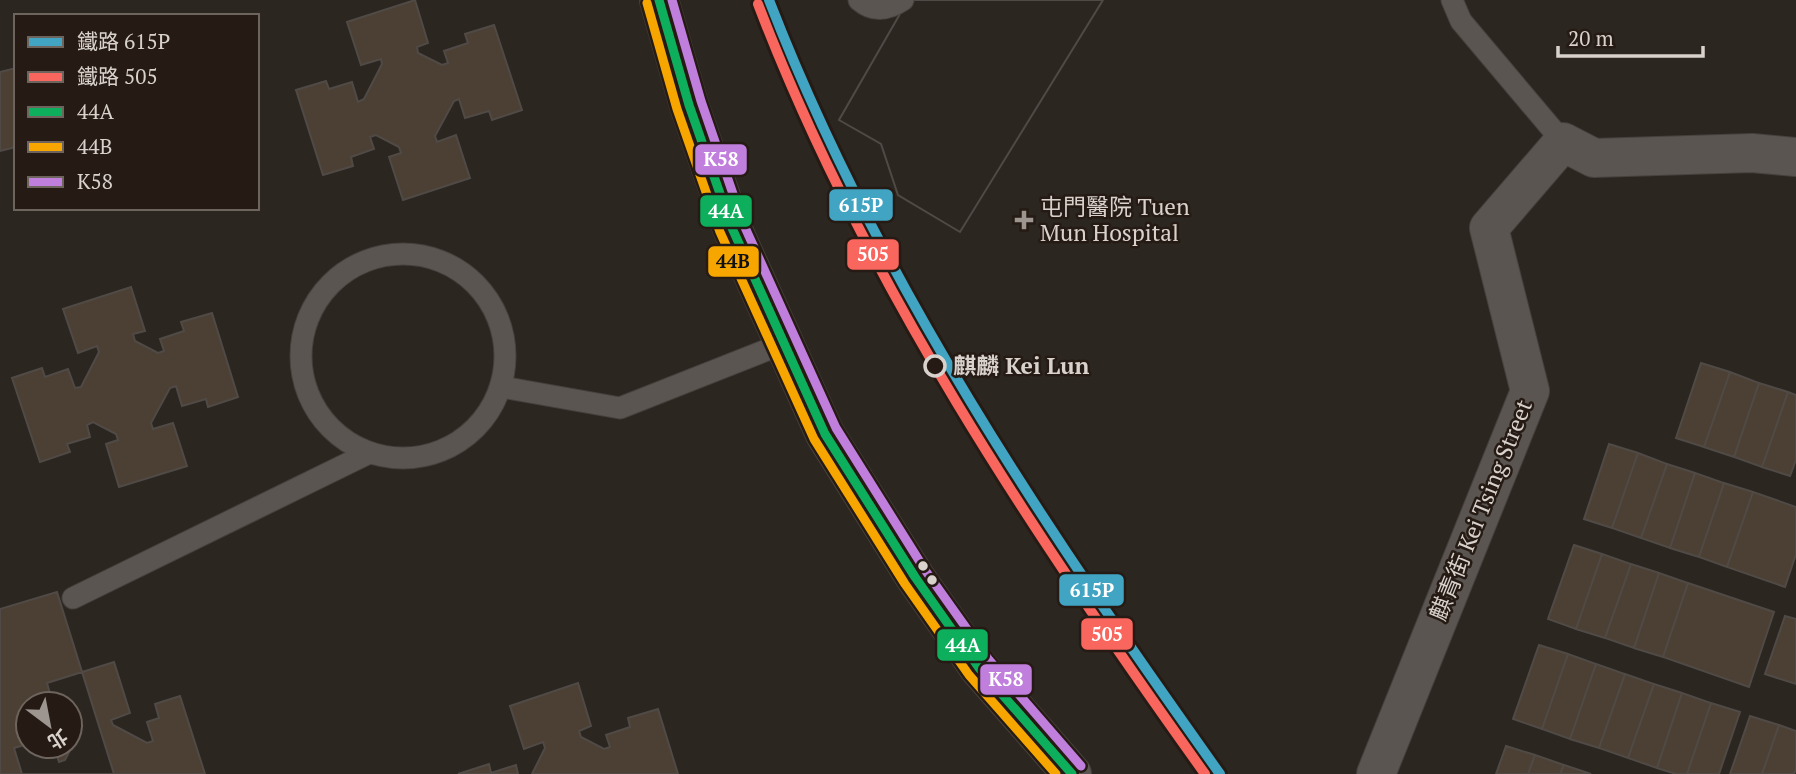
<svg xmlns="http://www.w3.org/2000/svg" width="1796" height="774" viewBox="0 0 1796 774" font-family="'PT Serif','Noto Sans TC',serif">
<rect width="100%" height="100%" fill="#2c2621"/>
<path fill="#4c4034" stroke="#504a46" stroke-width="2" fill-rule="evenodd" d="M415,0l13,43 -11,4 1,6 24,12 6,-2 -4,-12 24,-8 -3,-9 29,-9 28,85 -30,10 -3,-9 -24,7 -6,-19 -5,2 -19,35 2,6 19,-7 14,43 -67,22 -14,-43 12,-4 -2,-6 -23,-12 -6,2 4,12 -23,8 2,9 -30,9 -27,-85 30,-9 3,8 23,-7 6,20 6,-3 18,-35 -1,-5 -20,6 -14,-43z
M908,0h195l-143,232 -62,-37 -17,-51 -42,-24z
M908,0h195l-143,232 -62,-37 -17,-51 -42,-24z
M16,68v79l-16,4v-79z
M131,287l14,44 -12,3 2,7 23,12 6,-2 -4,-12 24,-8 -3,-9 31,-9 26,84 -30,10 -2,-8 -24,7 -6,-20 -6,2 -19,35 2,6 20,-6 14,43 -68,21 -13,-43 12,-4 -2,-6 -23,-12 -6,3 3,12 -23,7 3,8 -30,10 -28,-84 30,-10 3,9 23,-8 7,19 6,-1 18,-35 -2,-6 -19,7 -15,-44z
M1701,363l29,9 -26,75 -28,-9z
M1730,372l29,11 -25,74 -30,-10z
M1759,383l29,9 -26,75 -28,-10z
M1788,392l8,3v65l-6,16 -28,-9z
M1609,444l29,9 -26,75 -28,-9z
M1638,453l29,11 -26,74 -29,-10z
M1667,464l28,9 -25,75 -29,-10z
M1695,473l29,10 -25,74 -29,-9z
M1724,483l29,9 -26,75 -28,-10z
M1753,492l43,15v47l-11,33 -58,-20z
M1574,545l28,9 -26,75 -28,-10z
M1602,554l29,10 -26,74 -29,-9z
M1631,564l28,9 -25,75 -29,-10z
M1659,573l29,10 -25,74 -29,-9z
M1688,583l86,29 -25,75 -86,-30z
M57,592l57,182h-114v-165zM28,704h42v42h-42z
M1785,616l11,3v65l-31,-10z
M1539,645l29,9 -26,75 -29,-10z
M1568,654l28,10 -26,75 -28,-10z
M114,662l16,51 -19,7 2,5 34,18 6,-2 -6,-19 12,-4 -4,-14 25,-8 25,78h-183l-8,-26 14,-4 13,2 3,8 11,-4 4,12 6,-2 12,-23 -2,-6 -5,2v-29h-17l-6,-21z
M1596,664l29,10 -26,74 -29,-9z
M1625,674l29,10 -26,74 -29,-10z
M578,683l13,43 -12,5 2,6 23,12 6,-2 -4,-12 24,-8 -2,-9 30,-9 20,65h-146l13,-26 -2,-6 -19,7 -14,-43z
M1654,684l28,9 -25,75 -29,-10z
M1682,693l29,10 -24,71h-11l-19,-6z
M1711,703l29,9 -21,62h-32z
M1750,716l29,9 -17,49h-32z
M1779,725l17,6v38l-2,5h-32z
M1506,746l29,9 -7,19h-32z
M1535,755l29,10 -4,9h-32z
M489,764l2,9 25,-8 2,9h-60z
M1564,765l27,9h-31z"/>
<g fill="none" stroke-linecap="round" stroke-linejoin="round">
<g stroke="#47413d" stroke-width="23">
<path id="lane" d="M859,0c15,13 29,10 44,0
M1452,0l9,21 102,121
M301 356a102 102 0 1 1 204 0a102 102 0 1 1-204 0Z
M502,387l118,21 162,-64
M73,598l294,-144"/>
</g>
<g stroke="#47413d" stroke-width="40">
<path id="street" d="M1376,774l154,-383 -41,-163 74,-86 31,16 158,-5 44,4"/>
</g>
<g stroke="#47413d" stroke-width="40">
<path id="secondary" d="M659,0l30,105 43,123 93,206 90,143 64,91 93,106"/>
</g>
<use href="#lane" stroke="#5a5551" stroke-width="21"/>
<use href="#street" stroke="#5a5551" stroke-width="38"/>
<use href="#secondary" stroke="#5a5551" stroke-width="38"/>
<g stroke="#261b14" stroke-width="14">
<path id="bus-1" d="M659,0l30,105 43,123 93,206 90,143 64,91 93,106"/>
</g>
<g stroke="#261b14" stroke-width="14">
<path id="bus-2" d="M647,3l30,106 43,123 94,207 91,145 64,91 87,99"/>
</g>
<g stroke="#261b14" stroke-width="14">
<path id="bus-3" d="M672,0l29,101 42,122 93,205 89,142 64,90 92,106"/>
</g>
<use href="#bus-1" stroke="#0daf5c" stroke-width="9"/>
<use href="#bus-2" stroke="#f7a600" stroke-width="9"/>
<use href="#bus-3" stroke="#c07fdc" stroke-width="9"/>
<g stroke="#261b14" stroke-width="16">
<path id="rail-1" d="M769,0c108,280 278,531 451,774"/>
</g>
<g stroke="#261b14" stroke-width="16">
<path id="rail-2" d="M758,4c106,278 275,529 447,770"/>
</g>
<use href="#rail-1" stroke="#40a4c2" stroke-width="10"/>
<use href="#rail-2" stroke="#f8665d" stroke-width="10"/>
</g>
<path fill="#9c9590" stroke="#261b14" stroke-width="2.5" d="M1020.5 209.5h7v7h7v7h-7v7h-7v-7h-7v-7h7z"/>
<circle fill="#261b14" stroke="#d8d1cc" stroke-width="3.5" cx="935" cy="366" r="10"/>
<g fill="#d8d1cc" stroke="#261b14" stroke-width="2.5">
<circle cx="923" cy="566" r="6"/>
<circle cx="932" cy="580" r="6"/>
</g>
<g text-anchor="middle" stroke-width="5" stroke-linejoin="round" paint-order="stroke">
<g font-size="23" fill="#d8d1cc" stroke="#261b14" text-anchor="start">
<text x="1040" y="215">屯門醫院 Tuen<tspan x="1040" dy="26">Mun Hospital</tspan></text>
</g>
<g font-size="23" font-weight="bold" fill="#d8d1cc" stroke="#261b14" text-anchor="start">
<text x="953" y="374">麒麟 Kei Lun</text>
</g>
<g font-size="23" fill="#d8d1cc" stroke="#261b14">
<text transform="translate(1481 510) rotate(-68)" y="8">麒青街 Kei Tsing Street</text>
</g>
</g>
<g stroke="#261b14" stroke-width="2.5">
<rect x="694" y="143" width="54" height="33" rx="7" fill="#c07fdc"/>
<rect x="828" y="188" width="66" height="34" rx="7" fill="#40a4c2"/>
<rect x="699" y="194" width="54" height="34" rx="7" fill="#0daf5c"/>
<rect x="846" y="238" width="54" height="33" rx="7" fill="#f8665d"/>
<rect x="707" y="245" width="53" height="33" rx="7" fill="#f7a600"/>
<rect x="1058" y="573" width="67" height="34" rx="7" fill="#40a4c2"/>
<rect x="1080" y="617" width="54" height="34" rx="7" fill="#f8665d"/>
<rect x="936" y="628" width="53" height="34" rx="7" fill="#0daf5c"/>
<rect x="979" y="663" width="54" height="33" rx="7" fill="#c07fdc"/>
</g>
<g font-size="19" text-anchor="middle" font-weight="bold" fill="#fff">
<text x="721" y="166">K58</text>
<text x="861" y="212">615P</text>
<text x="726" y="218">44A</text>
<text x="873" y="261">505</text>
<text x="1092" y="597">615P</text>
<text x="1107" y="641">505</text>
<text x="963" y="652">44A</text>
<text x="1006" y="686">K58</text>
</g>
<g font-size="19" text-anchor="middle" font-weight="bold" fill="#111">
<text x="733" y="268">44B</text>
</g>
<rect x="14" y="14" width="245" height="196" fill="#261b14" stroke="#6d645e" stroke-width="2"/>
<rect x="28" y="37" width="35" height="10" fill="#40a4c2" stroke="#6d645e" stroke-width="2"/>
<text x="77" y="49" font-size="21" fill="#d8d1cc">鐵路 615P</text>
<rect x="28" y="72" width="35" height="10" fill="#f8665d" stroke="#6d645e" stroke-width="2"/>
<text x="77" y="84" font-size="21" fill="#d8d1cc">鐵路 505</text>
<rect x="28" y="107" width="35" height="10" fill="#0daf5c" stroke="#6d645e" stroke-width="2"/>
<text x="77" y="119" font-size="21" fill="#d8d1cc">44A</text>
<rect x="28" y="142" width="35" height="10" fill="#f7a600" stroke="#6d645e" stroke-width="2"/>
<text x="77" y="154" font-size="21" fill="#d8d1cc">44B</text>
<rect x="28" y="177" width="35" height="10" fill="#c07fdc" stroke="#6d645e" stroke-width="2"/>
<text x="77" y="189" font-size="21" fill="#d8d1cc">K58</text>
<g transform="translate(49 725) rotate(148)"><circle r="33" fill="#261b14" stroke="#6d645e" stroke-width="2"/>
<path d="M0-5L12 26L0 18L-12 26Z" fill="#9c9590"/>
<text y="-10" font-size="19" font-weight="bold" text-anchor="middle" fill="#d8d1cc">北</text>
</g>
<path d="M1558 46v10h145v-10" fill="none" stroke="#d8d1cc" stroke-width="3.5"/>
<text x="1568" y="46" font-size="21" fill="#d8d1cc" stroke="#261b14" stroke-width="5" paint-order="stroke">20 m</text>
</svg>
